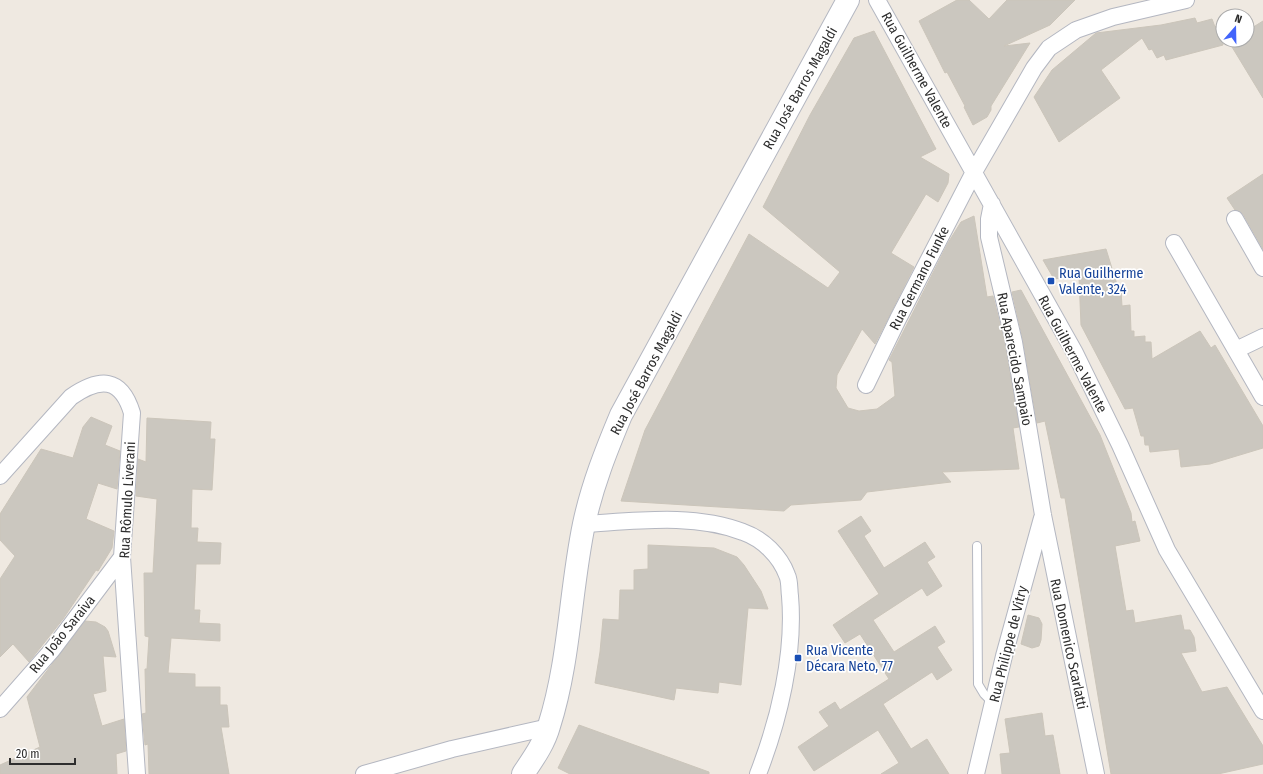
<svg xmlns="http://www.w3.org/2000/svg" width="1263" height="774" viewBox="0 0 1263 774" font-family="'Fira Sans Condensed',sans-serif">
<rect width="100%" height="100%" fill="#efe9e1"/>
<path fill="#cbc7bf" stroke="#cbc5ba" d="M957,0h12l20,19 18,-19h68l-25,25 -46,21 26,-3 -39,63v4l-4,7 -14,8 -9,-18 1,-1 -18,-34 -2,1 -26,-52z
M1195,18l2,5 15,-4 3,8 8,-4v22l-57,15 -2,-5 -7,3 -5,-9 -3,1 -7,-12 -41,32 19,28 -61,44 -25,-45 18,-27 44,-37 65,-8z
M1263,21v77l-34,-56 3,-2h15v-9z
M874,31l62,118 -16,8 29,17 -1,9 -10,19 -12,-8 -35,59 23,14 -39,77 -13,-15 -25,46 -1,13 12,20 11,3 18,-2 18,-13 -3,-34 -3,-2 59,-117 13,-21 13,-6 13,81 6,-1 12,48 14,83 -6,1 6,41 -77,3 9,10 -84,10 -6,8 -70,5 -7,6 -163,-10 24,-71 104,-196 79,54 12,-16 -77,-65 47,-92 44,-77z
M1263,174v75l-20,-35 -8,-4 -8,-12z
M1106,249l13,42h2l1,15 8,-1 1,26h3v6l11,-1v6h6l1,17 48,-28 11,17 4,-3 48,81v22l-53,16 -29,3 -2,-18 -29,3 -1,-7h-4l-1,-9h-3l-8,-28 -8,1 -44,-84 -2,-48 -5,1v-2l-20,3 -11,-19z
M1021,290l79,145 31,78 1,9 3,-1 5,20 -25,5 11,65 7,-1 2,13 46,-8 3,15h6l4,7 2,14 -15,2 21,39 25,-5 36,59v18l-45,10h-107l-46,-276h-4l-16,-77 -8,2 -14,-83 -11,-48z
M91,417l21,9 -7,19 15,6 -3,38 -19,-6 -12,36 28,12 -2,17 -14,23 -2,-1 -33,49 -34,43 -16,-18 -13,13v-78l15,-23 -15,-16v-26l41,-65 32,9 10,-31z
M147,418l64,4 -1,17h5l-3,51 -20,-1 -1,39h7l-1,14 24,1 -1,21h-24l-2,46h6l-1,13 21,1v17l-49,-3 -3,35 27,1v13h25v18h7l2,22h-8l8,47h-80l-1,-30 -3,1 -3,-31 4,-1 -1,-44h2l2,-32 -4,-1 -1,-63h9l4,-74 -21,-3 2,-37 8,3z
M861,516l10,15 -7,5 20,32 41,-26 10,15 -8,5 15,24 -15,10 -5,-8 -49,32 21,32 41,-26 10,16 -8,5 15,23 -15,10 -5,-8 -49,32 28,45 16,-10 22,35h-68l18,-11 -21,-33 -64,41 -16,-24 31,-21 -10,-14 16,-10 5,8 49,-31 -29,-45 -15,9 -12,-18 46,-31 -41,-63z
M648,545l66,3 23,9 7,8 17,26 7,18 -20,-1 -7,77 -22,-3 -1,11 -42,-5 -2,12 -79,-17 5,-31 3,-33 16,1 1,-30h14v-20l14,-1z
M1028,615l11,3 3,6 -1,16 -2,6 -7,2 -11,-4z
M85,621l11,1 9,5 3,4 8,26 -13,-1 3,35 -13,3 9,32 22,-7 2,32 -10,3 1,20h-117v-9l40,-18 -13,-50z
M1042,713l3,23 8,-1 7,39h-58l-2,-20 10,-1 -5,-34z
M579,725l130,47v2h-139l-12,-6z"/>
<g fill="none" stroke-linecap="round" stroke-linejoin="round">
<g stroke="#b4b7c1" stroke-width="10">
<path id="service" d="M977,546l1,138 6,10 9,9"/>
</g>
<g stroke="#b4b7c1" stroke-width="18">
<path id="minor" d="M877,0l198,353 45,92 47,105 96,161
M992,204l-3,15v18l25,105 29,173 53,259
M1235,219l28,49
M1174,243l89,154
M1236,350l27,-13
M866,385l32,-66 76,-147 60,-104 15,-20 27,-18 37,-13 73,-17
M0,476l71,-79c29,-20 50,-20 61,16l-10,144 15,217
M584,524c52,-3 110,-11 159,8 20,7 37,24 44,43 3,6 2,15 3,21 5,58 -11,124 -32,178
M0,709l52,-59 70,-93
M364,774l88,-25 97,-22
M976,774l28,-118 38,-138"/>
</g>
<g stroke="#b4b7c1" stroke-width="24">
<path id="secondary" d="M523,774c10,-15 21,-30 26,-48 21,-66 21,-135 35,-202 8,-38 22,-73 37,-109l227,-415"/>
</g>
<use href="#service" stroke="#fff" stroke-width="8"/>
<use href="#minor" stroke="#fff" stroke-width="16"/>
<use href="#secondary" stroke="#fff" stroke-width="22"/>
</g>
<g fill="#1a4fb4" stroke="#fff" stroke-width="1.5">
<rect x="1047" y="277" width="8" height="8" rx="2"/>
<rect x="794" y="654" width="8" height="8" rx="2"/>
</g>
<g text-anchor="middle" stroke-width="3.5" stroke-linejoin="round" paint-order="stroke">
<g font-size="14" fill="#2e2e2e" stroke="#fff">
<text transform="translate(917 70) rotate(61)" y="5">Rua Guilherme Valente</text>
<text transform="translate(800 88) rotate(-61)" y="5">Rua José Barros Magaldi</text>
<text transform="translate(919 278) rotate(-63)" y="5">Rua Germano Funke</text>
<text transform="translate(1073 354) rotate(62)" y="5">Rua Guilherme Valente</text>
<text transform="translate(1015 359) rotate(79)" y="5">Rua Aparecido Sampaio</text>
<text transform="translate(646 373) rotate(-62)" y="5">Rua José Barros Magaldi</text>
<text transform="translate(127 500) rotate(-87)" y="5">Rua Rômulo Liverani</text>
<text transform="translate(62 634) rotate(-51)" y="5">Rua João Saraiva</text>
<text transform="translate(1008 644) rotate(-76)" y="5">Rua Philippe de Vitry</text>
<text transform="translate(1069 644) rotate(78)" y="5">Rua Domenico Scarlatti</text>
</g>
<g font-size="14" fill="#164399" stroke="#fff" text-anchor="start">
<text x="1059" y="278">Rua Guilherme<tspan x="1059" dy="16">Valente, 324</tspan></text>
<text x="806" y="655">Rua Vicente<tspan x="806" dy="16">Décara Neto, 77</tspan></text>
</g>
</g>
<g transform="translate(1235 28) rotate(20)"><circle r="19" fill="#ffffff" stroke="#ababab"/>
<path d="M0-3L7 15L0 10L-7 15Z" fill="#4264fb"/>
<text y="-6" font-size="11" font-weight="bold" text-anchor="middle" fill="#2e2e2e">N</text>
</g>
<path d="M10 758v6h65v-6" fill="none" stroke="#2e2e2e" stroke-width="2"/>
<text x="16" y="758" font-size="12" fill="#2e2e2e" stroke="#ffffff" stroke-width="3" paint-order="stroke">20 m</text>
</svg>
